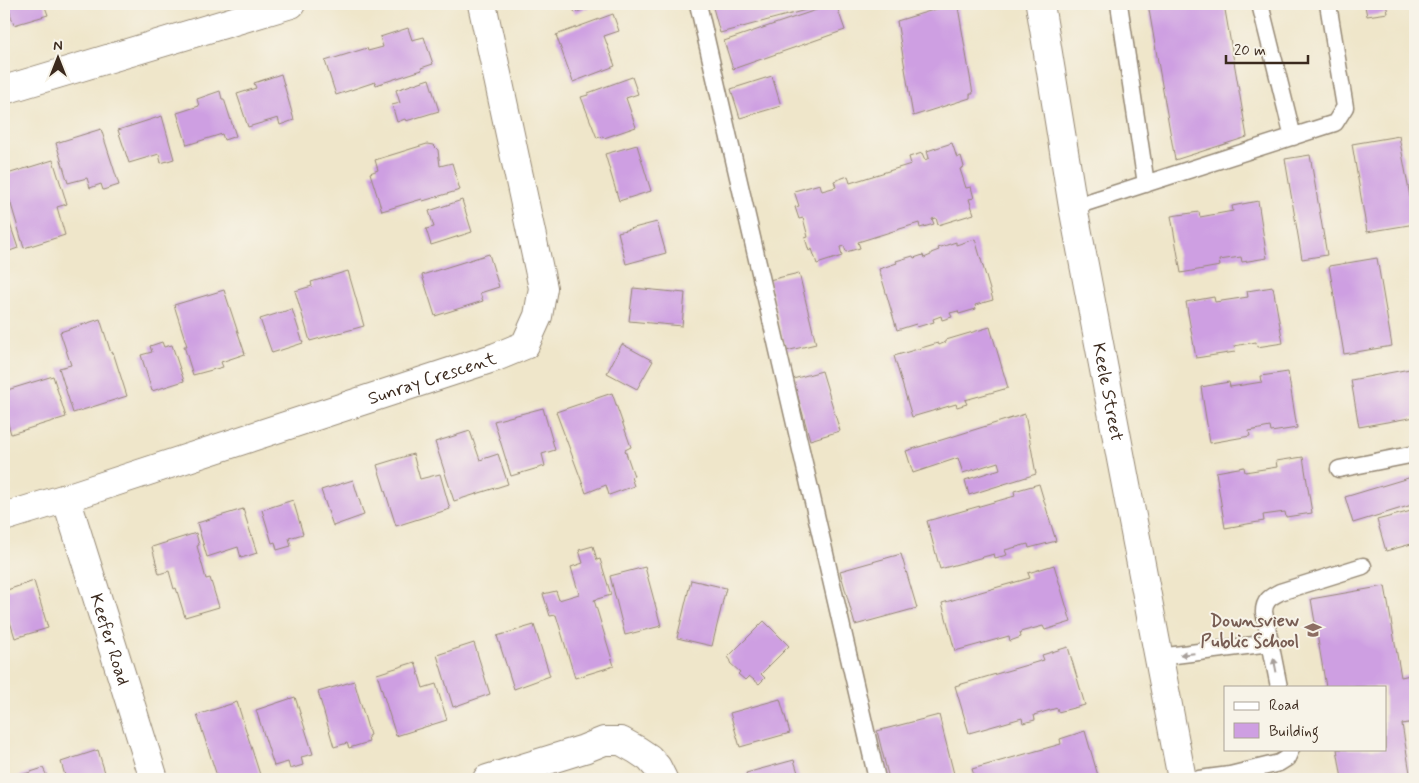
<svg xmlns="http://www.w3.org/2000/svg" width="1419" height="783" viewBox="0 0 1419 783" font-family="Mynerve,sans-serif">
<rect width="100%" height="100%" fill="#f7f3e8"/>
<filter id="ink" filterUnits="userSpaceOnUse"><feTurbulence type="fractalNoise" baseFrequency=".02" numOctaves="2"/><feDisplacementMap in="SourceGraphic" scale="10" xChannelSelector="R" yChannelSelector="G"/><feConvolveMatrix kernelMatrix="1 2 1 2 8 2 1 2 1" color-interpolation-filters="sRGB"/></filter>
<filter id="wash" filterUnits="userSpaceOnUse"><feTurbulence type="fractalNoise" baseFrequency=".0096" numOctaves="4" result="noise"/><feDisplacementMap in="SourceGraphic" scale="20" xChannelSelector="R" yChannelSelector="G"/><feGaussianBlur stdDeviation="1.12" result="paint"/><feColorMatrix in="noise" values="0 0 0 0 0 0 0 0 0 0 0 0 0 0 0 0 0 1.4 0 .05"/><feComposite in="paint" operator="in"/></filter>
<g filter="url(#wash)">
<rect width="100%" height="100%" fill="#efe6ca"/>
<g id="blocks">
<path fill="#ce9fe2" d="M7,4h37l4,11 -34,10z
M571,4h26l-22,9z
M712,4h104l1,3 -97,26z
M834,4h2l9,26 -112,39 -9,-28z
M953,4l2,4 3,-1 15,87h-3v4l-57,18 -16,-95z
M1148,4h76l23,133 -72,23z
M1352,4h34l2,9 -21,3 -2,-10 -12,1z
M613,14l6,17 -15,5 11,30 -42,16 -17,-47z
M408,28l4,12 12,-3 9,27 -12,4 1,2 -46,15 -1,-3 -39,13 -11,-34 42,-13 1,3 15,-4 -3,-10z
M281,74l13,46 -14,5 -2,-7 -30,9 -11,-33 19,-6 -2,-5z
M772,76l9,30 -41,12 -9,-29z
M632,77l6,17 -12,4 10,29 -32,11 -1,-2 -6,2 -16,-41 7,-2v-2z
M429,79l10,32 -33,10 -1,-2 -8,3 -5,-17 8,-2 -4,-13z
M220,91l2,8h2l12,37 -12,4 -2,-6 -35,11 -10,-32 22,-7 -2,-7z
M162,116l12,43 -13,4 -2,-9 -30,9 -11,-33z
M101,129l18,56 -16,5 -2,-6 -11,4 -3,-10 -19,5 -12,-40z
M1399,136l16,88 -48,8 -15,-88z
M952,143l5,15 4,-2 3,11 -4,2 6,19 5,-1 3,11 -5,1 5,15 -36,11 -2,-7 -4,1 2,5 -14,4 -1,-5 -61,19 2,6 -14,4 -2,-6 -4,1 2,9 -25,8 -5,-15 -3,2 -4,-13 3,-1 -5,-19 -4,1 -4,-12 4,-1 -5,-15 26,-7 2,7 14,-4 -2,-6 14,-5 2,7 61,-19 -2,-7 13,-4 3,7 4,-2 -2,-7z
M427,144l6,1 5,5 2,16 12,-3 8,27 -37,11 -1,-2 -40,12 -12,-38 8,-3 -3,-10z
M637,145l14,46 -32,10 -14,-47z
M1310,155l17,100 -25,4 -17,-100z
M53,160l14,44 -10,3 8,28 -41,13 -20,-67v-6z
M462,200l10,32 -41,13 -5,-16 8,-2 -5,-16z
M1258,201l9,57 -25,4 -1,-5 -22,3 1,6 -39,7 -10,-57 28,-4 1,5 33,-6 -1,-5z
M9,221l9,27 -14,5v-30z
M657,222l9,31 -40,11 -8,-32z
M975,239l18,61 -18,5 1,4 -17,5 -1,-3 -8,2 2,4 -10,3 -1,-4 -8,3 1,3 -17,5 -1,-3 -19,6 -18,-61 18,-6 -1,-2 17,-5 1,2 9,-3 1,3 7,-3v-2l8,-3 -1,-2 18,-6v3z
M489,254l10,33 -19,6 3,8 -48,15 -13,-41z
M1377,258l15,88 -48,8 -15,-88z
M348,271l16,55 -54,15 -15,-50 17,-5 -1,-4z
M799,273l17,71 -30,7 -17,-71z
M1273,287l10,56 -26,4 -1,-5 -22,4 1,6 -39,6 -10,-56 28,-5 1,5 33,-5 -1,-6z
M633,288l52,5 -3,33 -53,-5z
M224,290l21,64 -24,8 2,5 -30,8 -9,-29h3l-13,-41z
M292,309l11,34 -31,10 -12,-34z
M100,319l11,34 2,-1 14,44 -54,17 -14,-45 12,-3 -11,-33z
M990,327l18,61 -43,12 2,4 -10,3 -1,-3 -44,13 -18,-61 44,-13 1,2 7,-3v-2z
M162,342l2,5 8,-2 12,36 -32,10 -11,-36 11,-3 -2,-6z
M622,344l31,17 -16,28 -30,-16z
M1415,368v49l-56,10 -8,-47z
M822,371l18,60 -30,9 -17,-61z
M1288,372l9,56 -26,4 -1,-5 -21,4 1,5 -40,7 -9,-56 28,-5 1,5 32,-5 -1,-6z
M53,376l13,41 -55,17 -7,-24v-19z
M612,393l19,54 -6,3 9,26 -3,1 3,9 -25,9 -3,-10 -20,8 -30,-81z
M543,408l12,42 -13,4 3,12 -34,10 -17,-55z
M1025,414l11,60 -67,21 -4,-15 35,-11 -2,-7 -35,11 -5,-15 -45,15 -7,-22z
M470,431l10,29 18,-6 10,30 -54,17 -19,-59z
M413,454l7,25 20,-5 10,35 -54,17 -19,-61z
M1303,457l9,56 -26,4 -1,-5 -22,3 1,6 -39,7 -9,-56 28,-5 1,5 32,-5 -1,-6z
M1415,476v28l-62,19 -8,-26z
M353,480l11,35 -31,11 -12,-36z
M1039,484l17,57 -27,7 -1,-4 -23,6 2,5 -12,3 -1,-4 -54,15 -13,-48 88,-25 -1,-5z
M293,500l10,34 -14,4 2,8 -14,4 -2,-8 -3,1 -10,-33z
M243,509l14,44 -16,5 -3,-11 -31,10 -10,-34z
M1415,510v33l-29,8 -9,-31z
M196,533l3,12 -2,1 9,33 4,-1 9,29 -34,10 -9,-29 -2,1 -5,-18 -10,3 -7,-27z
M593,546l4,14 3,-1 11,36 -17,5 20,66 -39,12 -19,-63 -6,1 -7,-22 13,-3 3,9 20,-6 -8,-27 12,-4 -4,-13z
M901,554l16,54 -62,17 -15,-54z
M1054,565l17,57 -26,8 -2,-4 -23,6 1,5 -11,4 -1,-5 -54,15 -13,-48 88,-25 -2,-5z
M645,567l16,59 -36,9 -15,-59z
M691,580l35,8 -14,58 -35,-8z
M34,581l14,47 -33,10 -11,-36v-11z
M1385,586l16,91 14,-3v48l-13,2 8,49h2l2,6h-72l-5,-30h48v-62h-59l-15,-88z
M764,621l25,25 -28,28 4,4 -6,6 -10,-8 -4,4 -7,-6 2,-2 -10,-9 1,-2 -3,-4z
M534,625l16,51 -36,13 -17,-53z
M474,643l16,51 -37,13 -16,-52z
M1068,647l17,58 -27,7 -1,-4 -23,7 1,5 -12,3 -1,-5 -53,15 -14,-47 89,-26 -2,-5z
M415,662l8,26 13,-4 11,36 -51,16 -19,-62z
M354,681l16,54 -2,1 1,6 -20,6 -2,-5 -13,4 -16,-55z
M295,697l18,57 -12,3 2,8 -13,4 -2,-7 -14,4 -18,-56z
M780,699l10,34 -50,14 -10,-34z
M237,702l24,76 -4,1h-39l-21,-64z
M939,715l15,59 -19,5h-46l-12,-48z
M1085,731l14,48h-124l-3,-10 89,-25 -1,-5z
M98,750l9,29h-41l-5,-17z
M794,760l6,19h-52l-2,-6z
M4,767l3,12h-3z
M43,768l5,10 6,-1 1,2h-46z"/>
</g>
</g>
<g filter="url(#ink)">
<use href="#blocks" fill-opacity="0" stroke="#958874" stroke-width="1"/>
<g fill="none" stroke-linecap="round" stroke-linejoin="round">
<g stroke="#958874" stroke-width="19">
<path id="lane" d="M698,4l179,775
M1119,4l27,180
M1260,4l33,133
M1073,207l262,-84 10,-16 -17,-103
M1339,469l76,-15
M1159,657l111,-14
M1279,687l-15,-75c0,-11 6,-15 16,-20l83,-26
M1199,779l31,-4 49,-12 8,-5 4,-9"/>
</g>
<g stroke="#958874" stroke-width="30">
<g id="street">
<path id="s1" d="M66,498l88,281"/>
<path id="s2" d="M4,517l62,-19 430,-141 29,-12 13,-29 5,-28 -61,-284"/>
<path d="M487,779l97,-30 20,-8h17l16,9 12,8 8,9 6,12"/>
</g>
</g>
<g stroke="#958874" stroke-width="30">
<g id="secondary">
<path id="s3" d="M1040,4l33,203 109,572"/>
<path d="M4,90l287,-86"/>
</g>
</g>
<use href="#lane" stroke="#fff" stroke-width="16"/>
<use href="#street" stroke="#fff" stroke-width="28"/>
<use href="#secondary" stroke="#fff" stroke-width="28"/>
</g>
<defs><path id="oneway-solid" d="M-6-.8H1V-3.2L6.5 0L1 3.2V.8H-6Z" transform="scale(1.25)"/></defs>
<g fill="#a79f9a">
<use href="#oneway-solid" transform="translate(1187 654) rotate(174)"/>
<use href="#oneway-solid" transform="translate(1275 665) rotate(-101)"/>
</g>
</g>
<defs>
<g id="school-bare" transform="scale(1.35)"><path d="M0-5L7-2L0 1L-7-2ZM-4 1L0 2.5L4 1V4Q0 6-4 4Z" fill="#8d6e63" stroke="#f7f3e8" stroke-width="2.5" paint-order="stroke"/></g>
</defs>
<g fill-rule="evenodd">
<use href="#school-bare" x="1313" y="630"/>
</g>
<g text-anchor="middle" stroke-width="4" stroke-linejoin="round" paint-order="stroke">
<g font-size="18" fill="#3b2a1e" stroke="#f7f3e8">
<text dy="6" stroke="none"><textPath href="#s2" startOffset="450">Sunray Crescent</textPath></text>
<text dy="6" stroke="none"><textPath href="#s3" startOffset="394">Keele Street</textPath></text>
<text dy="6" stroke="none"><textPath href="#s1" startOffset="148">Keefer Road</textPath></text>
</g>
<g font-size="18" font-weight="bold" fill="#785e54" stroke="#f7f3e8" text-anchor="end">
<text x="1299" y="626">Downsview<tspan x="1299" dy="21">Public School</tspan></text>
</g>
</g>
<rect width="1419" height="783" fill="none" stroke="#f7f3e8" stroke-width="20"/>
<rect x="1224" y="686" width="162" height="65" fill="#f7f3e8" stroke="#aca397"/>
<rect x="1234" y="702" width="25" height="8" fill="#ffffff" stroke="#aca397"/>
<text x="1269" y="710" font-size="15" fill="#3b2a1e">Road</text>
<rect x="1234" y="723" width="25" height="15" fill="#ce9fe2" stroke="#aca397"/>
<text x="1269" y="736" font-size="15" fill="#3b2a1e">Building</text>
<g transform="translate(58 58)" stroke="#f7f3e8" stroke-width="4" paint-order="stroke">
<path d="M0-4L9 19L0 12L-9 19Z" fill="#3b2a1e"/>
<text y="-8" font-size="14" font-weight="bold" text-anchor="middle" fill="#3b2a1e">N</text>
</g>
<path d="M1226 55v8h82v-8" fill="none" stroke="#3b2a1e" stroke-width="2.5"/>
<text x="1234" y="55" font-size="15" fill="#3b2a1e" stroke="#f7f3e8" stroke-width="4" paint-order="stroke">20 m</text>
</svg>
